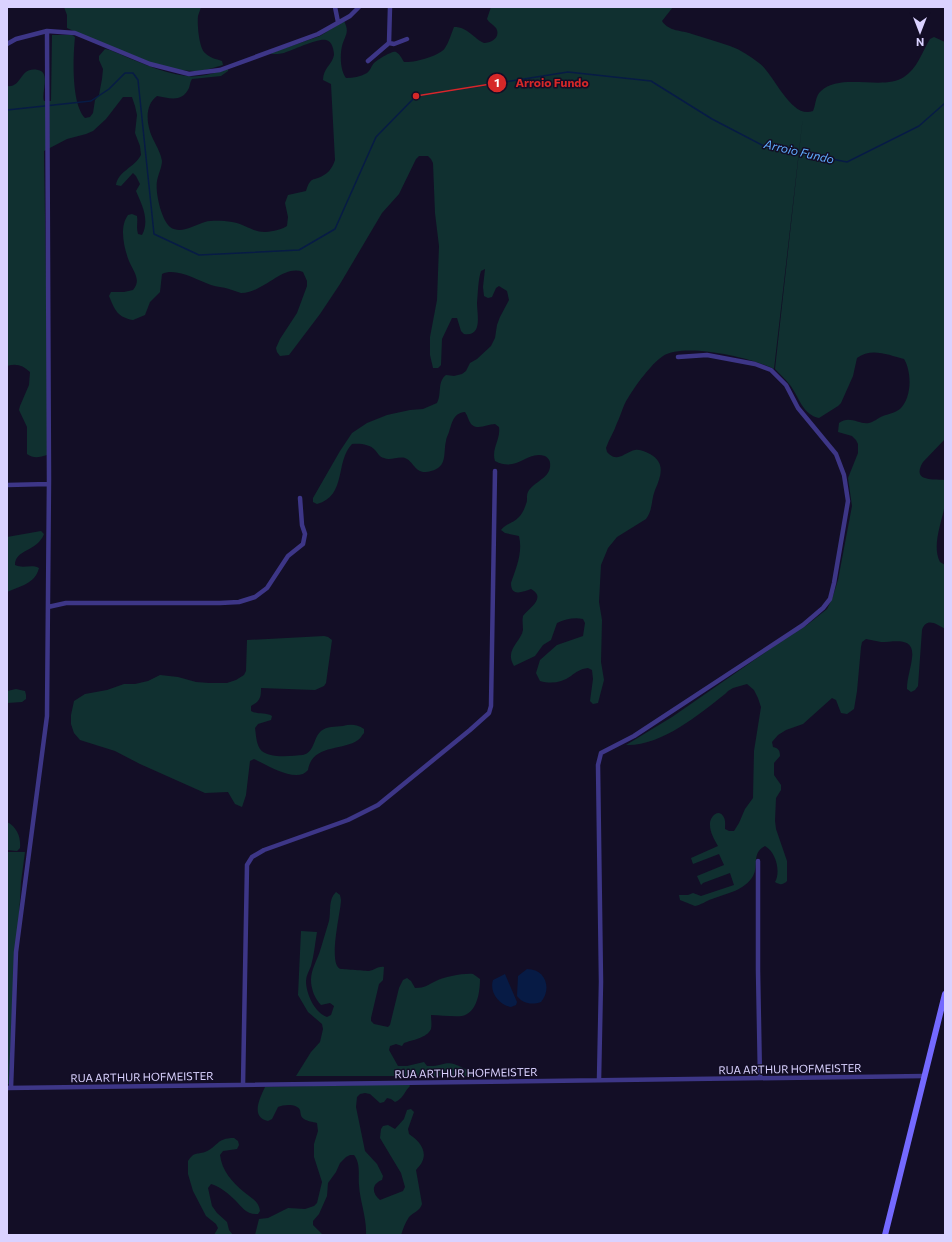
<svg xmlns="http://www.w3.org/2000/svg" width="952" height="1242" viewBox="0 0 952 1242" font-family="Commissioner,sans-serif">
<rect width="100%" height="100%" fill="#130e26"/>
<path fill="#103030" d="M64,7h137c-1,3 -2,6 -3,9 -1,8 1,32 7,37 5,5 11,6 17,8l1,4c-8,2 -16,5 -24,6 -39,2 -96,-28 -132,-43v-13z
M491,7h182l-11,14c7,11 20,9 30,13 13,4 26,8 38,12 11,4 20,10 29,17 14,9 32,57 54,48 3,-6 2,-15 8,-20 19,-19 63,0 83,-14 13,-8 18,-25 26,-38l4,-2 11,5v397l-22,23c-12,20 10,17 22,18 0,8 1,15 0,23 -2,17 -14,42 -5,59l5,3v64c-8,-5 -19,-12 -23,1l-4,56 -3,4 -4,2 -4,-3c0,-11 4,-21 5,-31 3,-22 -17,-16 -31,-16 -5,-1 -10,-2 -15,-3l-4,3 -1,5 -4,44 -3,18 -7,5 -6,-1 -5,-13 -4,-2 -29,26 -17,6 -8,5 -6,7 1,5c5,1 7,3 7,9l-6,7v12l7,10v5l-5,8 -1,23 1,8 11,32v20c-4,4 -7,4 -12,1 6,-10 1,-30 -10,-36 -14,7 -6,20 -12,30 -9,15 -26,17 -41,23 -6,2 -11,6 -17,7l-15,-6 -1,-5h9l5,-2 8,3 33,-11 -4,-12 -27,10 -2,2 -4,-9 27,-11 -5,-11 -26,10 -2,-6 27,-12c-4,-7 -8,-14 -8,-21 -1,-7 8,-17 13,-9 3,4 2,9 2,13l4,2h5l5,-8 6,-14 8,-11 1,-47 7,-44 -3,-9 -4,-8 -7,-6 -14,4 -5,3 -3,3c-27,21 -63,52 -99,51l46,-28 101,-70 34,-22 20,-16 5,-10 6,-19 14,-74 -4,-28 10,-25v-9l-2,-4 -4,-4 -14,-4 1,-9c11,-8 20,2 30,0 5,-1 9,-5 14,-7 5,-2 12,-3 17,-7 12,-11 12,-37 4,-50 -15,-4 -33,-12 -47,-1l-4,18 -12,27 -3,3 -19,12c-16,-3 -20,-21 -29,-33 -4,-5 -10,-11 -15,-16l28,-253 -29,253c-22,-11 -89,-27 -111,-13 -12,8 -27,29 -35,42 -5,7 -7,17 -11,25 -3,9 -8,16 -11,25l1,4c3,3 6,6 11,5 6,-1 11,-6 17,-7 6,-1 10,2 15,4 16,9 11,22 5,36 -4,10 -2,20 -9,29l-29,18 -9,11 -7,17 -2,37 3,18 -1,42 3,18 -6,23 -5,1 -3,-3 3,-22 -1,-9 -4,-2c-8,1 -12,4 -17,8 -10,7 -20,8 -31,5l-4,-8 4,-13 17,-15 26,-9 2,-13 -2,-4c-8,-2 -18,0 -26,4l-6,17 -8,5 -8,11 -21,10c-10,-16 7,-24 9,-36 0,-5 -1,-9 0,-14 6,-8 24,-18 8,-27 -9,3 -20,8 -20,-6 5,-15 12,-30 8,-47l-14,-3 -4,-3c5,-7 13,-7 18,-13 3,-3 6,-9 7,-13 2,-4 0,-8 2,-12 6,-11 24,-14 22,-29 0,-3 -2,-5 -5,-7 -19,-6 -27,17 -50,5 -4,-12 6,-22 4,-34l-4,-3c-8,0 -17,7 -24,0 -3,-4 -3,-8 -6,-12 -12,1 -13,11 -16,20 -1,3 -3,6 -3,9 -3,12 2,26 -15,30 -16,5 -16,-9 -26,-13 -7,-2 -15,3 -21,0 -5,-1 -6,-5 -9,-8 -5,-6 -16,-7 -23,-6 -17,17 -5,52 -35,60l-4,-2v-4l27,-47 12,-18 15,-10 20,-8 23,-5 13,-1 14,-6c5,-9 0,-21 9,-28l8,1 8,-2 4,-3 4,-8 7,-4 14,-13 4,-8 2,-13 3,-8 9,-17 -2,-9 -8,-5 -3,2 -4,9 -4,1 -4,-2 -1,-9 2,-18 -4,2c-3,9 -3,22 -4,32 0,11 6,34 -13,31l-3,-3 -4,-13h-5l-10,21 -1,26 -3,3h-5l-3,-13v-18l7,-37 2,-54 -4,-33 -2,-50 -2,-4 -3,-3h-9l-3,3 -17,35 -17,19 -42,71 -20,30 -31,41 -9,1 -3,-4 -1,-4 4,-9 17,-26 10,-27v-5l-4,-9c-20,-8 -39,21 -62,21 -4,-1 -8,-3 -12,-4 -6,-2 -12,-2 -18,-4 -14,-5 -35,-18 -49,-11l-2,18 -10,10 -5,13 -12,5c-16,-3 -18,-10 -24,-24l2,-4h13l9,-2c9,-10 0,-19 -4,-29 -5,-13 -10,-34 -1,-46l4,-1 5,2c1,6 -1,12 1,18l4,1c8,-15 0,-30 -6,-44l4,-7 -4,-8 -3,-3 -12,13 -5,-1c2,-14 18,-17 25,-30l-1,-9 -5,-13 2,-18 -2,-9 -3,-9h-9l-17,22 -13,12 -7,3 -19,5 -23,12 3,195v109c-7,2 -13,4 -20,-1v-27l-8,-17 1,-4 9,-21 1,-13c-7,-7 -14,-9 -23,-6v-280c16,2 12,-20 31,-16 13,2 3,23 6,31h7l1,-66h20l3,2c-2,19 -4,67 10,81l5,-1 3,-4 2,-13 4,-5 3,-16 1,-10 -4,-9v-4l6,-7 5,1c24,10 49,22 76,26 12,2 30,-3 42,-7v2l-7,5 -29,3c-2,3 -2,6 -3,9 -7,15 -20,10 -32,8 -14,10 -10,32 -3,45 3,6 7,13 8,20 0,6 -4,14 -5,20 -2,11 4,38 13,46 11,8 24,-2 35,-5 8,-2 19,-1 27,0 17,3 22,13 41,9 5,-1 9,-2 14,-5l1,-9 -3,-14 3,-8 18,-4c1,-3 2,-7 4,-9 2,-3 5,-3 8,-4 10,-4 14,-9 17,-18l-4,-76 -8,-4c0,-12 9,-15 11,-25 0,-5 -2,-14 -8,-15 -8,-2 -33,10 -42,13 -4,1 -8,1 -12,1l-1,-1 49,-17 24,-15c6,12 1,14 -2,25 -2,9 -2,24 4,32 7,0 14,-1 21,-5 4,-3 4,-7 7,-10 3,-3 19,-13 22,-11 4,2 6,7 8,10 10,1 36,-6 41,-14 4,-6 6,-14 9,-21 14,0 19,11 30,16 8,0 17,-6 12,-15 -3,-4 -7,-5 -9,-9z
M41,531l3,3c-7,18 -29,15 -29,31 8,4 16,-1 24,3 -4,16 -19,18 -32,24v-55z
M324,636l4,1 4,3 -6,43 -2,3 -9,4 -54,-2c0,10 -1,13 -10,18v5c7,4 14,1 21,5l-1,4 -13,4 -3,4c1,6 1,15 5,21 7,10 32,7 43,6 12,-3 10,-17 18,-24 6,-5 14,-4 22,-5 7,-2 14,-2 21,3v4c-2,2 -4,6 -6,7 -15,11 -46,4 -50,30 -11,14 -41,-5 -54,-11l-4,2 -4,34 -4,12 -7,-3 -7,-12 -23,1 -65,-29 -25,-13 -35,-11 -6,-7 -3,-9v-9l3,-14 11,-7 22,-4 17,-6h11l13,-3 12,-6 18,2 18,5 13,1h18l9,-3 8,-5 2,-4 1,-31z
M16,689l9,2 1,4v4l-4,3 -15,1v-12z
M7,822c10,5 14,15 13,26l-3,3 -10,-1z
M7,852h18l-4,30 -12,202h-2z
M336,892l4,3 1,5c0,11 -14,66 0,69 3,0 26,2 28,2 6,-1 9,-5 15,-4l-1,13 -4,4 -8,34v3l3,3 14,3 2,-2 9,-37 4,-8 4,-2 4,3 4,7c11,0 12,-3 21,-7 8,-4 28,-8 37,-7l7,5c0,13 -3,34 -18,37 -10,1 -21,-1 -31,-1 0,4 1,10 0,14 -4,9 -19,11 -27,14l-2,3 -6,-2 -6,2 -1,4 9,16h9l17,-4 3,4c17,1 18,-8 36,2 4,2 8,3 10,8h-177l15,-24 9,-10 3,-13 -1,-5 -14,-12 -10,-17 3,-64 16,1c-2,12 -3,23 -6,34 -2,5 -5,10 -5,15 0,13 9,32 21,36l4,-2 3,-9 -4,-3 -9,2c-6,-6 -10,-16 -10,-25 0,-10 6,-20 9,-29 3,-10 6,-20 9,-30 2,-9 -1,-22 7,-29z
M409,1084l1,2c-6,6 -7,13 -15,16l-4,-3 -4,-1 -3,4 -4,1 -10,-9 -5,-1 -5,1 -3,3 -1,10 9,44 12,13 6,12 -1,4c-11,4 -10,14 -2,20l23,-9 2,-4 -4,-14 -21,-35 1,-9 2,-3 5,-1 7,4 9,-10 3,-9 4,-1 3,3 -6,17 1,5c9,6 19,16 13,28 -1,3 -4,5 -6,8l6,34c-2,7 -8,8 -13,13 -4,6 -6,12 -8,18h-35c1,-17 -6,-33 -7,-50 -1,-10 2,-21 -5,-30h-4l-4,2 -6,6 -4,9 -8,11 -1,13 -8,18 -6,7v4l10,10h-68l4,-16 9,-1 20,-10 17,1 9,-3 3,-3 5,-21 -8,-25v-13l4,-13 -1,-8c-4,-1 -10,-2 -13,-4 -4,-3 -3,-5 -4,-9 -4,-7 -17,-5 -22,-3l-6,12 -4,2c-18,-4 -8,-23 -3,-34z
M234,1138l4,3 1,4 -2,4 -14,2 -3,4c2,16 12,27 24,37 7,6 15,9 16,19l-2,3c-12,1 -16,-7 -23,-14 -6,-6 -16,-14 -24,-16l-3,4 4,18 5,7 10,9 2,8 4,5h-19l4,-7 -2,-4 -10,-8 -13,-25 -5,-17v-13c7,-10 8,-6 17,-9 13,-5 11,-14 29,-14z"/>
<path fill="#071b45" d="M527,969c19,0 25,20 14,33 -9,3 -18,2 -24,-6l1,-20z
M505,974l12,28 -1,3 -5,2c-12,-2 -22,-15 -18,-27z"/>
<g fill="none" stroke-linecap="round" stroke-linejoin="round">
<path stroke="#071b45" stroke-width="1.5" d="M7,110l84,-9 18,-12 16,-16h8l5,7 16,154 45,21 100,-5 36,-21 41,-92 40,-41 152,-24 83,9 61,38 52,27 83,16 72,-36 26,-23"/>
<path stroke="#3d3687" stroke-width="4.5" d="M335,7l3,15
M389,43l5,1 13,-5
M7,44l9,-5 31,-8 28,2 75,31 39,10 31,-4 98,-36 32,-18 9,-9
M368,61l21,-18 1,-36
M7,485l42,-1
M48,607l18,-4h154l19,-1 16,-5 12,-9 21,-32 15,-12 2,-10 -3,-9 -2,-27
M758,861v109l2,108
M599,1080l2,-98 -3,-217 3,-12 33,-17 169,-111 20,-17 7,-9 4,-16 14,-82 -4,-26 -8,-21 -38,-46 -12,-23 -15,-15 -16,-6 -48,-9 -29,2
M243,1085l4,-220 5,-8 12,-7 84,-30 30,-15 92,-75 19,-17 2,-7 4,-235
M7,1088l918,-12
M11,1088l5,-136 31,-236 2,-237 -2,-448"/>
<path stroke="#7469ff" stroke-width="6" d="M885,1235l60,-241"/>
</g>
<g text-anchor="middle" stroke-width="3" stroke-linejoin="round" paint-order="stroke">
<g font-size="11" fill="#dad2ff" stroke="#130e26">
<text transform="translate(790 1069) rotate(-1)" y="4">RUA ARTHUR HOFMEISTER</text>
<text transform="translate(466 1073) rotate(-1)" y="4">RUA ARTHUR HOFMEISTER</text>
<text transform="translate(142 1077) rotate(-1)" y="4">RUA ARTHUR HOFMEISTER</text>
</g>
<g font-size="12" font-style="italic" fill="#60aeff" stroke="#130e26">
<text transform="translate(799 152) rotate(13)" y="4">Arroio Fundo</text>
</g>
</g>
<path fill="none" stroke="#d62828" stroke-width="1.5" d="M416 96L497 83"/>
<g fill="#d62828" stroke="#130e26" stroke-width="1.5">
<circle cx="416" cy="96" r="4"/>
<circle cx="497" cy="83" r="10"/>
</g>
<g font-size="12" text-anchor="middle" font-weight="bold" fill="#fff">
<text x="497" y="87">1</text>
</g>
<g font-size="12" text-anchor="middle" font-weight="bold" fill="#d62828" stroke="#130e26" stroke-width="3" stroke-linejoin="round" paint-order="stroke">
<text x="552" y="87">Arroio Fundo</text>
</g>
<rect width="952" height="1242" fill="none" stroke="#dad2ff" stroke-width="16"/>
<g transform="translate(920 32) rotate(180)" stroke="#130e26" stroke-width="3" paint-order="stroke">
<path d="M0-3L7 15L0 10L-7 15Z" fill="#dad2ff"/>
<text y="-6" font-size="11" font-weight="bold" text-anchor="middle" fill="#dad2ff">N</text>
</g>
</svg>
